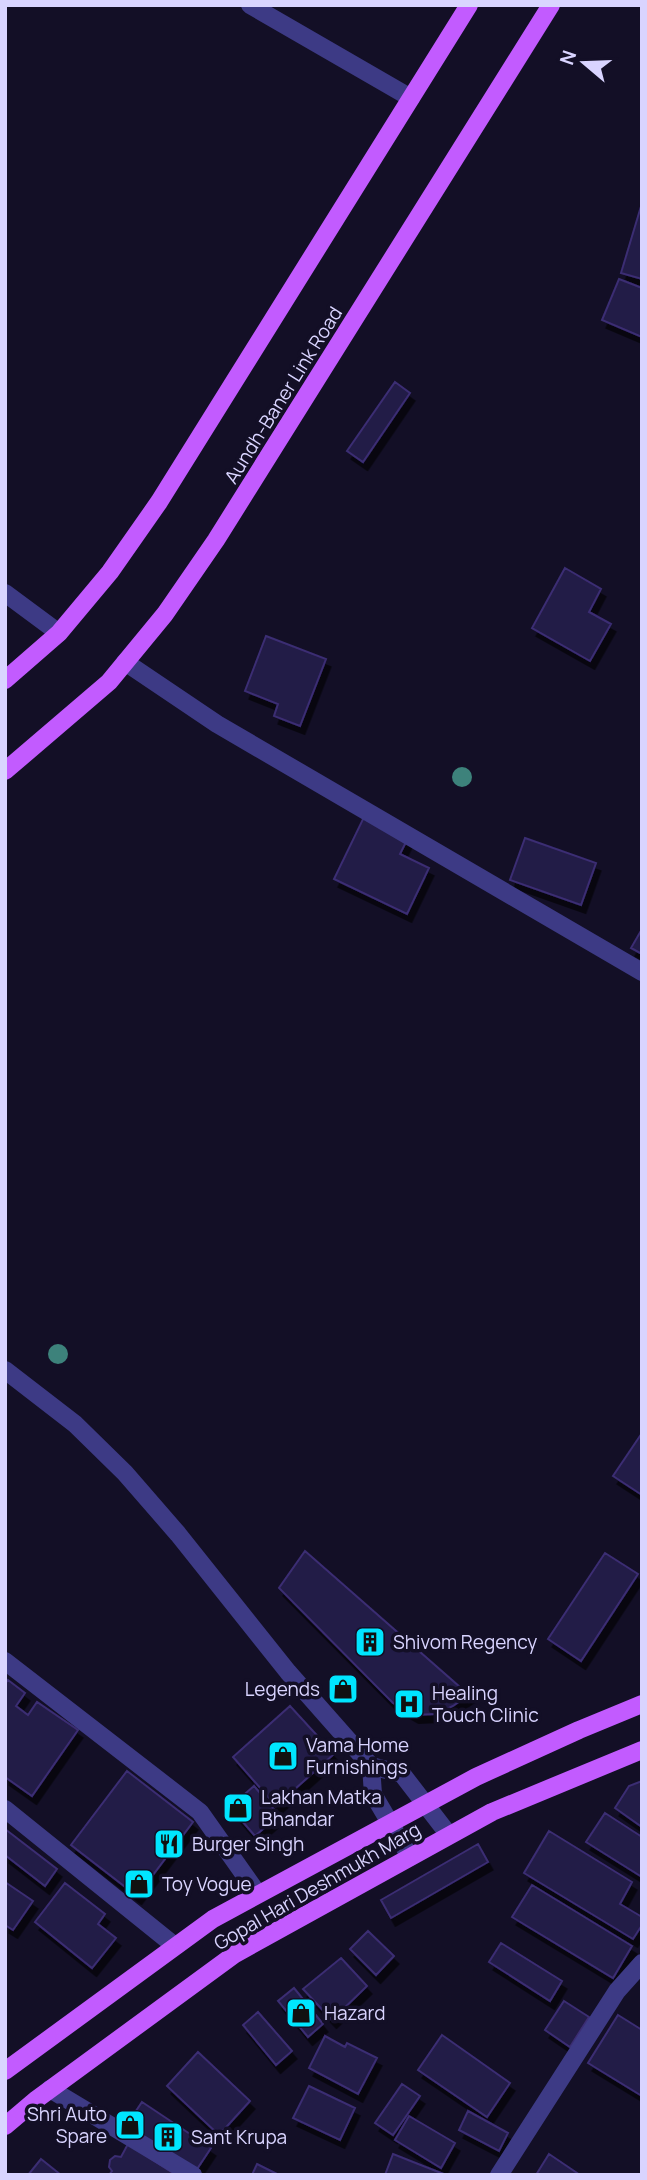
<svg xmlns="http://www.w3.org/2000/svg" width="647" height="2180" viewBox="0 0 647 2180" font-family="Manrope,sans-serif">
<defs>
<filter id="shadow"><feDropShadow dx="4.5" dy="8" stdDeviation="0" flood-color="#0009"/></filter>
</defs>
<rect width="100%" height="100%" fill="#130f26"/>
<path fill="#241b47" stroke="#3b2d73" stroke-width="2" filter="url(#shadow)" d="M642,203v76l-21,-6z
M619,279l23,9v49l-40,-17z
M395,382l15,11 -47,69 -16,-11z
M565,568l36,21 -12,23 22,12 -21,37 -58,-33z
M266,636l60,23 -26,67 -26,-10 4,-12 -33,-13z
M365,815l44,21 -9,18 29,14 -22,46 -73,-35z
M525,838l71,25 -15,42 -71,-25z
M642,929v25l-11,-6z
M642,1433v62l-29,-19z
M305,1551l164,144 -16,11 -17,8 -22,1 -21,-12 -114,-115z
M605,1553l33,21 -57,87 -33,-22z
M8,1680l17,13 -9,13 12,9 9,-13 41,28 -46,66 -27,-19v-93z
M290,1706l44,48 -58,52 -43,-49z
M127,1771l66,51 -56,74 -66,-51z
M642,1781v46l-27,-19 14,-22z
M254,1786l25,29 -24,21 -25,-29z
M605,1813l37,24v40l-56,-35z
M5,1829l52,40 -12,17 -40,-31z
M549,1831l83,51 -12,22 22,13v8l-9,14 -109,-66z
M478,1844l10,18 -97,56 -10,-18z
M5,1882l28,19 -20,29 -8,-5z
M65,1883l40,31 -7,10 18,14 -24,30 -57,-46z
M532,1885l100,61 -19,32 -101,-61z
M368,1931l26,25 -18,19 -26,-26z
M501,1943l61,38 -12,20 -61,-39z
M341,1958l26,28 -35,34 -29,-31z
M294,1988l29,36 -15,13 -30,-36z
M564,2001l25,16 -19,30 -25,-17z
M258,2012l34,39 -16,14 -33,-40z
M618,2015l24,15v66l-54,-33z
M442,2035l68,48 -23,34 -69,-47z
M325,2036l20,11 2,-4 30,15 -19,36 -49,-26z
M198,2052l52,49 -31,34 -52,-49z
M402,2084l18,12 -27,39 -18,-12z
M309,2086l46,22 -15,32 -47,-22z
M142,2102l69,46 -16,24 -69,-46z
M468,2111l40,22 -9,18 -40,-21z
M409,2116l46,27 -14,25 -46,-28z
M128,2144l48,31h-67l3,-4 -3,-4 1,-7 5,-4 6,1z
M393,2154l53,21h-61z
M549,2154l31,21h-44z
M41,2159l20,16h-33z
M257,2164l22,11h-27z"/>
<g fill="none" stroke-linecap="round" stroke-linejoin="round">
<path stroke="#3d3a85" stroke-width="18" d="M250,5l161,93
M5,593l54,40
M125,662l92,62 425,248
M5,1370l70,54 50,49 53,61 110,138 83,94
M5,1661l195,151 58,82
M5,1809l170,137
M410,1857l-37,-63 -2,-28 31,8 47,61
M50,2089l143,86
M499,2175l118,-184 25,-28"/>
<path stroke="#c25bff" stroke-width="18" d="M5,680l54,-47 51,-61 49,-70 310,-497
M5,771l104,-89 56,-68 51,-74 335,-535
M5,2071l208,-152 263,-142 103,-47 63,-26
M5,2126l32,-27 198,-145 257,-142 150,-62"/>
</g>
<g fill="#3d827b">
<circle cx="462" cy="777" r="10"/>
<circle cx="58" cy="1354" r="10"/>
</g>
<defs>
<g id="building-square" transform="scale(1.575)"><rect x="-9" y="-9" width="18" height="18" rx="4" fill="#00e5ff" stroke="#130f26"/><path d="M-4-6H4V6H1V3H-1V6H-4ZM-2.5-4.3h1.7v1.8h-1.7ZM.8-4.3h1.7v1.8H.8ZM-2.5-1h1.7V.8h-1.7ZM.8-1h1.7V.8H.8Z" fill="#111"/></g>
<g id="shop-square" transform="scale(1.575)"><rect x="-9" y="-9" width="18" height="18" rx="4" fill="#00e5ff" stroke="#130f26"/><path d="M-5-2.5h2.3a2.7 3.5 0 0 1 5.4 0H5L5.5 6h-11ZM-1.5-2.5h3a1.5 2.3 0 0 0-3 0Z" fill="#111"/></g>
<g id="hospital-square" transform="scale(1.575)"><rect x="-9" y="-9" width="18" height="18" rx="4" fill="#00e5ff" stroke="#130f26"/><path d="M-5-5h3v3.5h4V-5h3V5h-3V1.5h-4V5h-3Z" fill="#111"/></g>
<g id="restaurant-square" transform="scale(1.575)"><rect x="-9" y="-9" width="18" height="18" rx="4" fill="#00e5ff" stroke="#130f26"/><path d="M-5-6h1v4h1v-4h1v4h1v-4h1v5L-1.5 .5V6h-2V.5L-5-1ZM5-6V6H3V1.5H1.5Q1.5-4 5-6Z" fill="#111"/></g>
</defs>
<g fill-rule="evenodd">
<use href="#building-square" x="370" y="1642"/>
<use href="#shop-square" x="343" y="1689"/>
<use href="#hospital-square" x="409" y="1704"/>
<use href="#shop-square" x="283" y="1756"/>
<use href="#shop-square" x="238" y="1808"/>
<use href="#restaurant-square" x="169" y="1844"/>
<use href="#shop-square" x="139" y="1884"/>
<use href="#shop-square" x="301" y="2013"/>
<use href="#shop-square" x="130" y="2125"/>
<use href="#building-square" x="168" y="2137"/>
</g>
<g text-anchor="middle" stroke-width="7" stroke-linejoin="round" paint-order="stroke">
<g font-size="19" fill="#d9d4ff" stroke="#130f26">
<text transform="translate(283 395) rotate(-58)" y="7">Aundh-Baner Link Road</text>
<text transform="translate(317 1886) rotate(-30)" y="7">Gopal Hari Deshmukh Marg</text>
</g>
<g font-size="19" fill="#d9d4ff" stroke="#130f26" text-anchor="start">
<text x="393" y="1649">Shivom Regency</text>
<text x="320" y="1696" text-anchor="end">Legends</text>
<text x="432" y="1700">Healing<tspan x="432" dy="22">Touch Clinic</tspan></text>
<text x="306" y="1752">Vama Home<tspan x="306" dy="22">Furnishings</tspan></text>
<text x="261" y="1804">Lakhan Matka<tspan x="261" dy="22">Bhandar</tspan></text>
<text x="192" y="1851">Burger Singh</text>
<text x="162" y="1891">Toy Vogue</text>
<text x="324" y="2020">Hazard</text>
<text x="107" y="2121" text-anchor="end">Shri Auto<tspan x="107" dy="22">Spare</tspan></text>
<text x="191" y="2144">Sant Krupa</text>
</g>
</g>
<rect width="647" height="2180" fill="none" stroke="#d9d4ff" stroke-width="14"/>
<g transform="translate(584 63) rotate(289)" stroke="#130f26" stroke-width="5" paint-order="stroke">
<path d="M0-5L12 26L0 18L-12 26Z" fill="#d9d4ff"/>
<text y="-10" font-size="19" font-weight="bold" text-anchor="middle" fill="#d9d4ff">N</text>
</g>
</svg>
